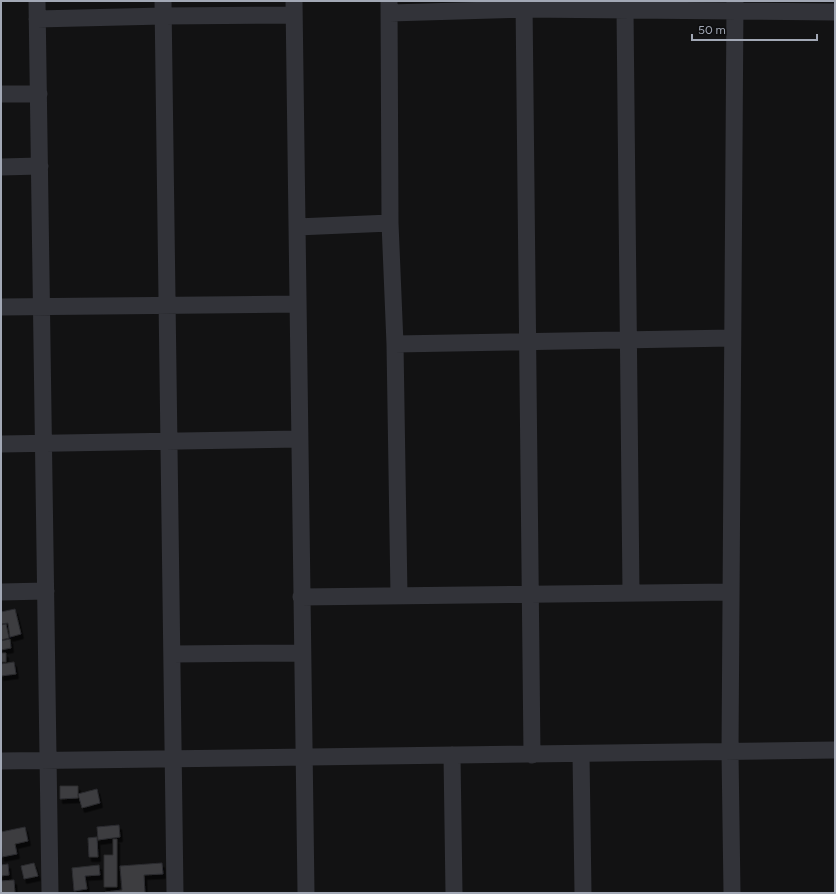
<svg xmlns="http://www.w3.org/2000/svg" width="836" height="894" viewBox="0 0 836 894" font-family="Figtree,sans-serif">
<defs>
<filter id="shadow"><feDropShadow dx="2.5" dy="4.5" stdDeviation="0" flood-color="#0009"/></filter>
</defs>
<rect width="100%" height="100%" fill="#121213"/>
<path fill="#3c3d41" stroke="#2c2c2f" filter="url(#shadow)" d="M15,609l6,25 -11,3 -2,-14 -7,1v-12z
M6,624l3,14 -8,2v-15z
M10,639l1,9 -10,2v-9z
M1,653h5v9h-5z
M14,662l2,12 -15,2v-12z
M60,786h18v12l-18,1z
M97,789l3,14 -18,5 -4,-14z
M119,825l1,12 -22,3 -1,-13z
M25,827l3,14 -13,3 2,10 -15,3 -1,-25z
M97,837l1,20h-9l-1,-19z
M113,839h4v48h-13v-32h9z
M34,863l4,13 -14,3 -3,-13z
M162,863l1,11 -19,1 1,18h-39l-1,-1 17,-2 -2,-24z
M8,864l1,11 -8,1v-11z
M99,865l1,10 -15,1 2,13 -13,2 -2,-23z
M14,880l1,13h-14v-12z"/>
<g fill="none" stroke-linecap="round" stroke-linejoin="round">
<path stroke="#323339" stroke-width="17" d="M37,1l13,892
M163,1l12,892
M294,1l12,892
M389,1l1,222 5,121 4,252
M524,1l8,754
M625,10l6,583
M390,13l134,-4 311,3
M37,19l126,-3 131,-1
M1,94h38
M1,167l39,-1
M297,227l93,-4
M1,307l297,-3
M395,344l337,-6
M1,444l298,-5
M1,592l45,-1
M301,597l430,-5
M172,654l130,-1
M581,754l2,139
M452,755l2,138
M1,761l834,-11
M732,893l-2,-141 5,-751"/>
</g>
<rect width="836" height="894" fill="none" stroke="#a2a8b5" stroke-width="4"/>
<path d="M692 34v6h125v-6" fill="none" stroke="#a2a8b5" stroke-width="2"/>
<text x="698" y="34" font-size="12" fill="#a2a8b5" stroke="#0d0d0e" stroke-width="3" paint-order="stroke">50 m</text>
</svg>
